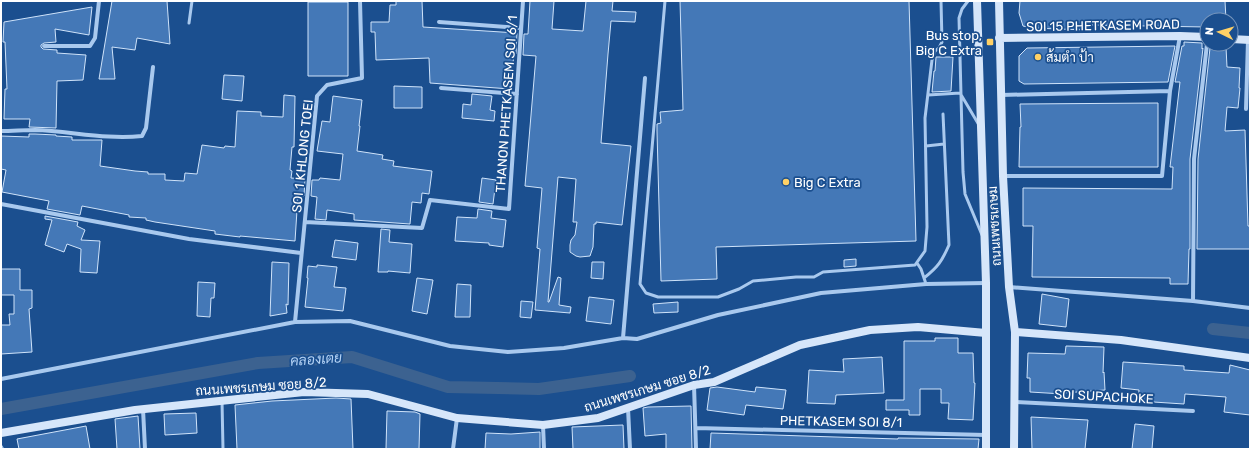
<svg xmlns="http://www.w3.org/2000/svg" width="1251" height="450" viewBox="0 0 1251 450" font-family="Rubik,Sarabun,sans-serif">
<rect width="100%" height="100%" fill="#1b4f8f"/>
<g fill="none" stroke-linecap="round" stroke-linejoin="round">
<path stroke="#3c6290" stroke-width="12" d="M1213,329l37,4
M1,409l257,-46 94,-6 96,30 91,2 91,-13"/>
</g>
<path fill="#4478b7" stroke="#cfe3fa" d="M112,1h55l3,43 -33,-6 -2,12 -23,-3 3,32h-16z
M396,1h26l1,26 94,6 -1,21h-2l-4,35 -80,-6 -1,-25 -53,2 -1,-28h-4v-10h18l1,-17h6z
M530,1h24l-2,28 31,2 3,-30h27l-1,10 24,1 -1,10 -24,-1 -3,33 -7,89 30,3 -9,79 -26,-3v2h-2l-1,23 -3,9 -10,1 -4,-1 -6,-4v-7l1,-5 4,-5 2,-13h-4l3,-43 -18,-2 -10,125h1l9,-25 3,1 -2,27 12,2 -1,6 -35,-3 5,-61 -3,-1 5,-60 -17,-2 11,-130 -13,-1 1,-21h4z
M680,1h229l7,240 -200,6 1,32 -56,2 -4,-150v-7l4,-1 -1,-11 23,-2z
M1020,1h205l1,19h-19v7l-119,-2 -1,5 -55,-2 -9,-2 -4,-13z
M308,2h40v74h-40z
M92,7l-3,28 -34,-6 1,13 -12,1 -3,2v2l2,2 14,1v3l29,2 -3,25 -26,1 -1,47 -27,-1 1,-8h-26l1,-30h2l-2,-47h-2l1,-20z
M1184,42l18,1v6l1,-1 -13,111v90h-1l-1,35h-18v-6l-138,-1 1,-51h-10v-38l149,1 1,-22h-3l10,-85h-5l7,-36h2z
M1175,46l-7,36 -144,2 -5,-3v-25l8,-8z
M1226,47l1,20 13,1 -1,20h1l-2,20 -11,-1 -2,24 20,-1 3,96h2v23h-53l1,-90 12,-111z
M936,57h17l-2,34 -19,1 2,-21h1z
M224,75l20,1 -2,25 -20,-2z
M394,86l28,1v21h-28z
M472,94l20,2 -2,14 5,1 -1,10 -32,-3 1,-14 8,1z
M284,95l11,1 -1,51h-2l-2,23 2,1 -1,7 14,1 -1,17 -6,-1 -3,46 -55,-5v1l-25,-3v-3l-60,-9 -9,-2v-2l-17,-1v-2l-47,-9 -2,9 -33,-6 2,-8 -47,-9 4,-22 -5,-1v-33l28,1v-3h6l21,1v1l16,1v3h30l-2,26 35,5 13,1v2h17v6l19,1 1,-8 12,1 5,-29 22,3 1,-2 10,1 2,-36 24,1v4l22,1z
M333,96l29,4 -3,26h1l-3,25 26,4 -1,4 12,2 -1,5 39,5 -3,23 -7,-1 -1,10 -9,-1 -2,22 -56,-4v-6l-27,-4 -1,10 -11,-1 2,-22 -6,-1 1,-16h7l1,-2 20,2 3,-26 -26,-3 5,-30 8,1z
M1158,103v64h-139l1,-40h1l-1,-23z
M482,178l14,2 -3,24 -14,-2z
M478,209l14,2 -1,7 15,2 -3,27 -14,-2v-2l-34,-2 2,-24 20,1z
M45,216l33,6 -1,4 8,4 -4,10 19,1 -3,32 -17,-1 1,-23 -14,-5 -3,8 -19,-7 7,-25 -7,-1z
M381,229l9,1 -1,12 23,2 -2,29 -22,-2v1h-10z
M335,240l23,3 -2,17 -24,-3z
M856,259v7l-12,1v-7z
M272,262l17,1 -1,42 -2,-1 1,9 -17,3z
M592,262h12l-1,17 -12,-1z
M317,265l20,2 -3,20 12,1 -3,23 -38,-4 3,-29h-1l1,-12 9,1z
M1,269h19v21h12v18l-3,1 3,43 -31,2v-29h9l-1,-11h5v-19h-13z
M417,278l16,2 -6,34 -15,-3z
M198,282l17,1 -1,15h-3l-1,19 -13,-1z
M457,284l14,1 -1,32h-15z
M1042,294l27,5 -3,28 -27,-3z
M589,297l25,3 -3,24 -25,-3z
M521,301l12,1 -2,16 -11,-1z
M678,302v10l-24,1 -1,-9z
M935,338h23v15h15l1,30h1l-2,37 -25,-1 1,-16h-8v-14h-21v26h-11v-5h-23v-10h18v-59h31z
M1066,346l38,1 -1,26 1,-1 1,18 -42,3v1l-33,-2v-14h-3l1,-25 37,1z
M882,357l2,36 -48,2 -1,9 -28,-1 2,-33 35,2 -1,-13z
M1123,362l61,4v4l45,3 1,-8 20,5v45l-26,-3 2,-15 -41,-3 -1,10 -46,-3 1,-11 -18,-2z
M717,387l38,5 1,-5 30,3 -3,19 -37,-4 -2,10 -37,-5 3,-22z
M336,398l15,1 2,50h-116l-2,-44 37,-4z
M691,406l1,43h-26v-15l-21,2 -2,-28 5,-1z
M387,411l28,1 5,2 -1,35h-33z
M196,413l1,20 -32,2 -1,-21z
M138,416l2,33h-23l-2,-30z
M1031,417l57,3 -3,29h-53z
M1135,424l19,2 -2,23h-20z
M623,425l1,24h-51l-1,-22z
M86,426l4,23h-71l-2,-10z
M540,432v17h-55l1,-16 25,1z
M711,433l187,6v-1l81,1 -1,10h-268z"/>
<g fill="none" stroke-linecap="round" stroke-linejoin="round">
<path stroke="#a9c9ee" stroke-width="3" d="M665,1l-25,283 6,9 12,4h60l21,-8 14,-8 43,-4h18l9,-5 92,-7 10,-14 2,-24 -2,-109 7,-58 3,-9 4,-3 3,-6 -1,-41
M968,1l-6,8 -3,9 4,154 2,22 17,41
M189,23l3,-22
M928,95l32,-2 19,32
M926,146l18,-2
M917,263l4,6 5,15
M924,278c14,-11 18,-17 25,-33l-6,-131
M222,401l1,48"/>
<path stroke="#a9c9ee" stroke-width="4" d="M439,22l82,6
M44,46h46l5,-8 4,-37
M441,88l76,6
M1001,95l169,-4
M1246,109l2,-69
M1,131c11,0 23,-1 34,-1 35,1 71,10 107,6l4,-8 7,-61
M1003,176h159l8,-85 10,-55
M1,204l188,35 112,14
M305,222l117,6 8,-28 79,9 14,-208
M1009,287l184,14 57,7
M1193,301l1,-142 13,-115
M295,322l22,-226 10,-11 35,-7 -2,-77
M623,338l22,-260
M1,379l294,-57 55,-1 100,25 58,6 56,-4 59,-10 14,1 81,-24 103,-22 105,-9 60,-1
M694,385l2,64
M1014,402l179,9
M628,408l2,41
M143,409l2,40
M543,425l1,24
M696,428l290,7
M1,447l1,2
M453,449l4,-31"/>
<path stroke="#d6e6fa" stroke-width="8" d="M977,1l9,282v166
M999,1l4,175 6,111 6,45 -1,117
M999,38l181,-2 27,1
M1231,39l19,1
M1015,332l106,8 129,18
M1,433l134,-23 169,-18 64,2 89,24 86,7 55,-7 96,-33 20,-3 86,-37 70,-15 48,-3 68,6"/>
</g>
<g fill="#ffd166" stroke="#1b4f8f" stroke-width="1.5">
<rect x="986" y="38" width="8" height="8" rx="2"/>
<circle cx="1038" cy="57" r="4"/>
<circle cx="786" cy="182" r="4"/>
</g>
<g text-anchor="middle" stroke-width="3.5" stroke-linejoin="round" paint-order="stroke">
<g font-size="13" fill="#fff" stroke="#1b4f8f">
<text transform="translate(1103 25) rotate(-1)" y="5">SOI 15 PHETKASEM ROAD</text>
<text transform="translate(506 104) rotate(-86)" y="5">THANON PHETKASEM SOI 6/1</text>
<text transform="translate(302 156) rotate(-84)" y="5">SOI 1 KHLONG TOEI</text>
<text transform="translate(994 226) rotate(-93)" y="5">ถนนเพชรเกษม</text>
<text transform="translate(261 386) rotate(-4)" y="5">ถนนเพชรเกษม ซอย 8/2</text>
<text transform="translate(647 388) rotate(-17)" y="5">ถนนเพชรเกษม ซอย 8/2</text>
<text transform="translate(1104 396) rotate(3)" y="5">SOI SUPACHOKE</text>
<text transform="translate(841 421) rotate(1)" y="5">PHETKASEM SOI 8/1</text>
</g>
<g font-size="13" fill="#fff" stroke="#1b4f8f" text-anchor="start">
<text x="982" y="40" text-anchor="end">Bus stop,<tspan x="982" dy="15">Big C Extra</tspan></text>
<text x="1046" y="62">ส้มตำ ป้า</text>
<text x="794" y="187">Big C Extra</text>
</g>
<g font-size="14" font-style="italic" fill="#b5d3f5" stroke="#1b4f8f">
<text transform="translate(316 359) rotate(-4)" y="5">คลองเตย</text>
</g>
</g>
<rect width="1251" height="450" fill="none" stroke="#ffffff" stroke-width="4"/>
<g transform="translate(1219 32) rotate(275)"><circle r="19" fill="#1b4f8f" stroke="#7695bc"/>
<path d="M0-3L7 15L0 10L-7 15Z" fill="#ffd166"/>
<text y="-6" font-size="11" font-weight="bold" text-anchor="middle" fill="#ffffff">N</text>
</g>
</svg>
